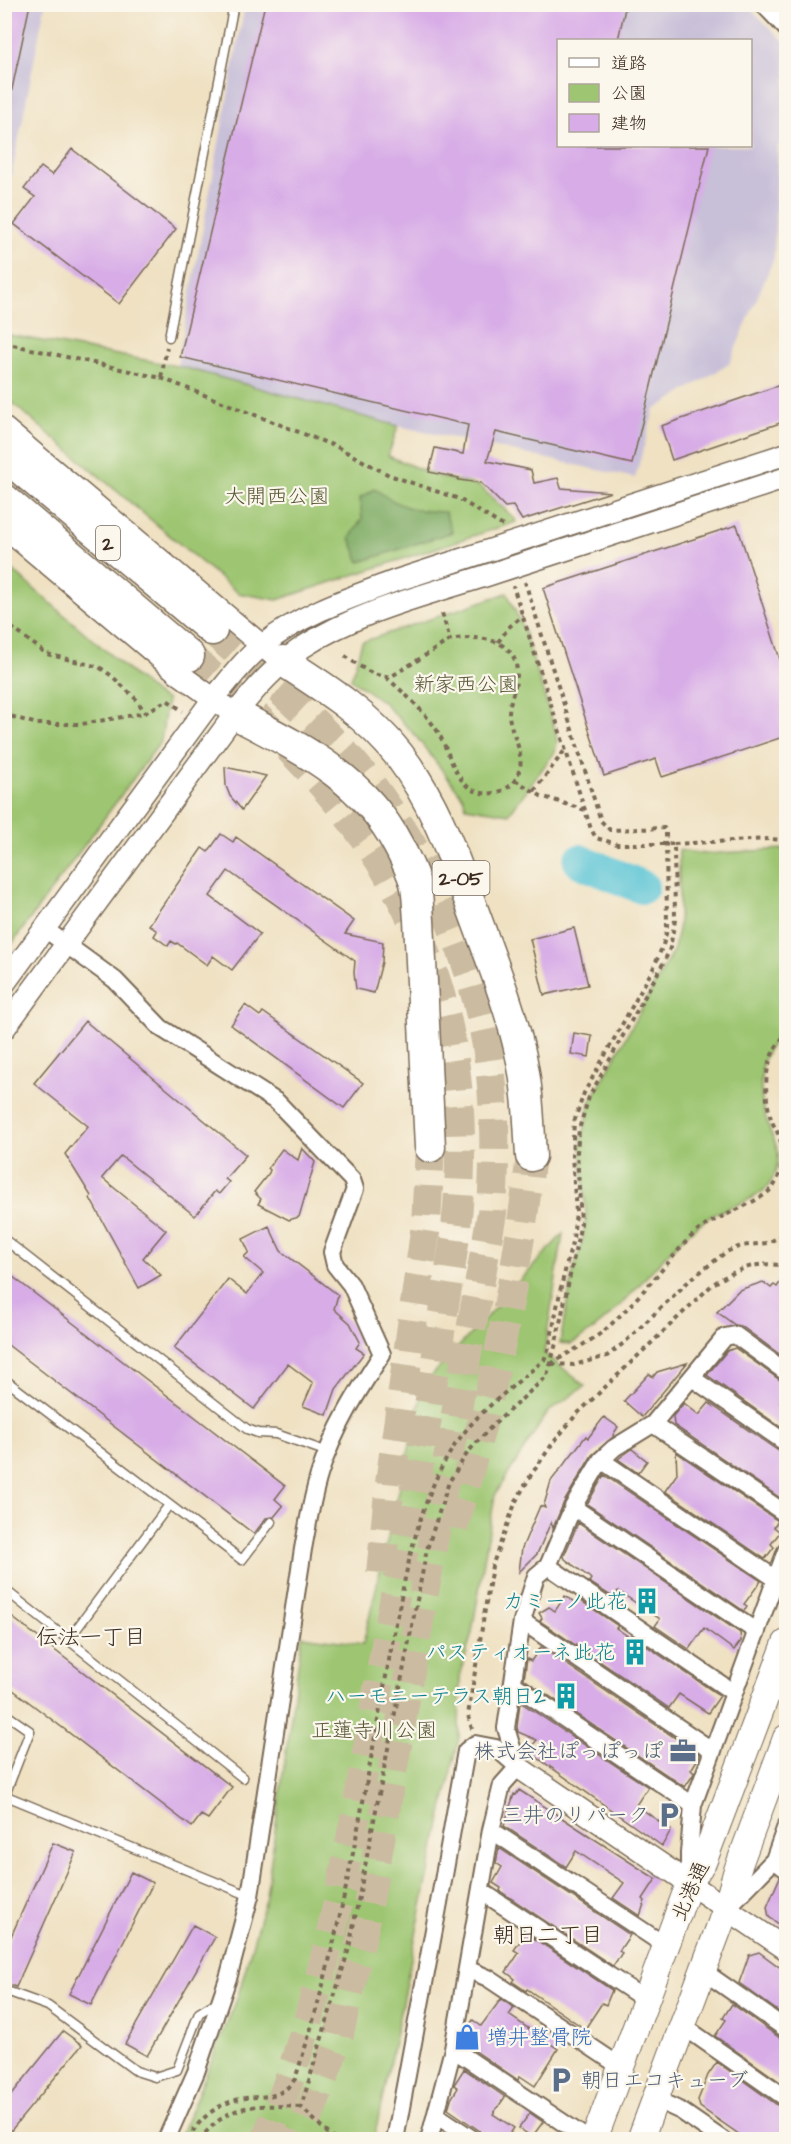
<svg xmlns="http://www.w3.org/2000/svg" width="791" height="2144" viewBox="0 0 791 2144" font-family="'Architects Daughter','Klee One',sans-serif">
<rect width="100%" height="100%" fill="#fbf7ec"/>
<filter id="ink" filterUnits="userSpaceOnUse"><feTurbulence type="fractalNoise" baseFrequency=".0167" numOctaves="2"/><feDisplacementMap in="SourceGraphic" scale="12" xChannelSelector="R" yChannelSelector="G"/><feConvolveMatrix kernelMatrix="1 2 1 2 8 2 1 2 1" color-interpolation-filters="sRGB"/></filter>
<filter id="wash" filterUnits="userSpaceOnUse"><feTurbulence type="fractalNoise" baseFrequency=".008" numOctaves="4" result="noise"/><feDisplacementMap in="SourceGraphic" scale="24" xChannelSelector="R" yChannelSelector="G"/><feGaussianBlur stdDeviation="1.35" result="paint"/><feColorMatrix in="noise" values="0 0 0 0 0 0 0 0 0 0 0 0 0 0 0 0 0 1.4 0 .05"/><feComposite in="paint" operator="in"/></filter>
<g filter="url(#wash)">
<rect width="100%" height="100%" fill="#efe1c2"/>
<path fill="#c8bfd8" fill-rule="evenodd" d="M5,5h40l-40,204z
M245,5h501l40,38v91l-8,12 -4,112 -45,106 -75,46 -19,68 -237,-52 -221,-60zM558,40h192v106h-192z"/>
<path fill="#9ec672" stroke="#6c7848" stroke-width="1.5" d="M4,334l178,33 216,59 -10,30 46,19 45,11 36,33 1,3 -239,78 -39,-7 -233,-196z
M4,563l153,132 10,5 -6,41 -153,208 -3,1z
M507,593l16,35 33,105 1,10 -2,9 -46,62 -43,-7 -3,-10 -49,-63 -31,-32 -32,-23 11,-37z
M784,849h2v180c-4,4 -10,8 -13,13 -16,21 -14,55 -6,79 7,26 18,28 6,57 -10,24 -48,27 -68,42 -50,36 -79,94 -134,124l-11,-1 12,-66 10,-34 4,-28 -5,-70 9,-42 84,-154 5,-25v-74l26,4z
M563,1234l-19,119 41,33 -38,27 -52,82 -23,137 -12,45 -1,61 -33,148 -52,253h-195l58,-140 29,-103 36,-260 61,8 61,-260z"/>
<path fill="#7eab64" stroke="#5c6a41" stroke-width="1.5" d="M375,489c26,19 39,22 70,23l7,20 -92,30 -10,-24 12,-19 -2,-21z"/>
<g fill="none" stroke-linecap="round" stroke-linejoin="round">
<path stroke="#5ac4d5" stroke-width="34" d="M580,861l62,26"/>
</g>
<g id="blocks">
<path fill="#d8ade7" d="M4,4h26l-19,90 -7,-1z
M265,4h158l19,5 1,-5h183l-8,36h-60v106h151l-77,318 -136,-32 -9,29 44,9 3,13 24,-5 3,10 50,4 -89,28 -9,-14 -8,1 -24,-24 -23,-3 1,-2 -30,-6 6,-24 28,6 5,-29 -288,-68z
M72,149l104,80 -57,75 -105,-80 21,-27 -11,-8 17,-22 11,8z
M786,383v38l-114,39 -11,-34z
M737,525l49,153v58l-124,41 -6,-18 -52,17 -61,-188z
M225,767l41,9 -24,34 -12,-14 -4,-10z
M221,834l12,8 3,-5 118,84 -9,13 38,8 -1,20 -8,31 -18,-4 -2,-16 1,-12 -127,-90 -18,25 50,38 -28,36 -19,-14 -6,9 -30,-22 -1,1 -5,-3 -3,5 -14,-10 3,-5 -8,-6 53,-77 6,4z
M574,928l14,57 -44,10 -14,-56z
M245,1005l15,11 3,-4 100,71 -19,25 -113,-83z
M85,1021l161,134 -21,24 4,3 -10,12 -4,-3 -20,25 -74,-60 -19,22 64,52 -23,28 18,17 -22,13 -49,-90 1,-2 -26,-42 23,-28 -54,-43z
M574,1033l18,3 -3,21 -18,-3z
M302,1148l13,14 -16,55 -10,3 -31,-16 3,-5 -7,-7 15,-19 1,-3 -2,-2 14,-19 16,11z
M269,1226l12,25 57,44 -4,14 16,14 10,19 -4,6 8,5 -28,36 -9,26 -24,-9 10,-23 -25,-19 -34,45 -80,-61 54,-69 19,15 16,-21 -19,-16 5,-5 -6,-13z
M4,1270l281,216 -10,13 8,7 -9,11 -8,1 -12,16 -250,-192z
M786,1274v85l-45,-33 -6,-1 -18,-13 22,-22 24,-8 8,6 3,-3 3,2z
M735,1348l45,32 6,2v13l-6,8 6,5v23l-79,-56 20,-24z
M687,1363l-45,54 -18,-16 25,-27 4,3 4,-5z
M684,1403l15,12 10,-12 71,49 6,1v49l-112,-77 -1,-9z
M604,1417l14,10 -5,8 1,1 -22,19 -28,47 -11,26 -2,-6 -14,32 -18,18 3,-24 18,-42 5,2 -1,-3 7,-24 35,-45 2,2z
M632,1449l15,12 -9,12 -20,-14z
M676,1452l102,69 -4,6 6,5 -9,12 3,3 -9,12 -100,-68 12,-17z
M604,1475l157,106 -17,23 3,2 -3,5 -157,-107z
M578,1523l162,110 1,8 -7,9 -30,-22 -15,21 -34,-23 5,-7 -42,-28 -4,7 -25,-16 2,-3 -2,-2 -24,-18 -1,-3z
M565,1596l11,7 2,-4 40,27 -2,2 25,17 1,-2 78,53 -12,17 -29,-19 -10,14 -129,-87 2,-3 -3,-5 10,-6 6,4z
M4,1611l228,176 -24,32 -7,-4 -9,12 -188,-144z
M541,1647l159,108 -9,15 3,3 -1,2 -8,12 -161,-108 3,-20 4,2z
M520,1702l128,85 -12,18 35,25 -9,16 -134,-95 9,-11 -19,-8 -1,-5z
M519,1790l137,89 -13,20 2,2 -5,15 -27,-18 11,-15 -48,-32 -10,16 -62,-41 10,-32 2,1z
M53,1843l23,9 -60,135 -12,-4v-31z
M499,1848l131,87 -11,16 3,2 -9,13 -113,-75 1,-3 -8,-5 9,-16 -6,-4z
M131,1872l22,11 -62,122 -22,-11z
M780,1877l6,2v50l-17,-12 -2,-10z
M193,1925l22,12 -68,119 -22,-12z
M526,1933l86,57 -6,15 -4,-2 -17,26 -58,-40 -1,2 -13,-9 2,-3 -9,-7 13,-19 -5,-3z
M759,1952l27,20v45l-47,-34 10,-28z
M501,1999l13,9 -5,7 49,34 -23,37 -15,-10 -2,4 -53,-36 2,-16 6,-8 8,6z
M732,2004l48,34 6,1v47l-71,-50 11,-16 -3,-2z
M63,2031l19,14 -78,94v-35z
M717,2062l63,45 6,1v31h-40l-46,-32 -2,-7 10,-25z
M464,2069l41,28 -12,17 21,14 -8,11h-22l-4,-8 -32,-22 3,-10 7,-11 -4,-3 1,-2z
M530,2113l13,9 -11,15 -13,-9z"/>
</g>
</g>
<g filter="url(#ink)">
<use href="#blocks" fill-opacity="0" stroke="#7a6a57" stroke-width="1.5"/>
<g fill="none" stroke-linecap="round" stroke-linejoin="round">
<path stroke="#cbbca1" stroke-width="30" stroke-dasharray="30 15" stroke-linecap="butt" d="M212,630c52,47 114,97 157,152 66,87 114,194 123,304 4,43 2,85 0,127l-127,710 -27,115 -24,64 -16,38
M189,656c102,89 192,173 240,305 29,76 35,164 29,245 -3,40 -11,80 -17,119 -14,104 -34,206 -53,309 -31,170 -55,345 -122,506
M453,1528c19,-68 39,-136 52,-205 11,-55 19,-111 26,-167
M381,1573l9,-90 36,-258 4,-78"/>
<g stroke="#7a6a57" stroke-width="11">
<path id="service" d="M169,337l65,-333
M4,1239l243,190 11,4 18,1 52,18
M4,1379l238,181 29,-38
M4,1589l239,189
M69,1639l100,-134
M4,1713l26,18 -25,64
M4,1795l246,101
M4,1990l44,16 88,65 19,6 22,-7 22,-57 18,-11"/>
</g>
<g stroke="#7a6a57" stroke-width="20">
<path id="minor" d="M763,4l23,24
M45,929l70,51 46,48 116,74 75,78 3,9 -23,63 3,13 16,20 31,69c-24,37 -48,75 -62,118 -8,25 -12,51 -17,77l-53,347 -21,79 -33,97 -30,68
M692,1378l94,65
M653,1424l133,90
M601,1460l175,119
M573,1507l184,125
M548,1566l186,127
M522,1621l191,130
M513,1684l180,121
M491,1830l175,116
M774,1860l12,9
M689,1880v-27l4,-48 93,-254
M481,1891l165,109
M729,1906l45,-46 12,-34
M467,1969l21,9 133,89
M703,1971l83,58
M683,2026l103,72
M453,2049l136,91
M655,2099l26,12 42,29
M436,2115l38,25
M395,2140l48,-259 23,-130 9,-7 21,4 22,19
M429,2140l24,-91 38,-219 11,-45 16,-18 -12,-39 16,-107 14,-45 12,-10 25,-59 28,-47 13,-12 39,-24 72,-87 10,-2 51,37"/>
</g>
<g stroke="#7a6a57" stroke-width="24">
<path id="tertiary" d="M4,428l268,226
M4,527l174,146 47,34
M4,984l209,-285c16,-18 30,-39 50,-54 38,-31 86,-47 132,-64l391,-127
M4,1029l231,-315c20,-25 41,-49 68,-67 55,-36 123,-52 185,-72 100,-32 199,-65 298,-97
M518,1767l268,182"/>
</g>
<g stroke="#7a6a57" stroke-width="28">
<path id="primary" d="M594,2140l95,-256 15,-24 82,-217
M640,2140l86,-231 10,-36 50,-135"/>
</g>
<g stroke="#7a6a57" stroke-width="33">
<path id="motorway" d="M4,455l208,175
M4,499l185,157
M283,661c42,27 85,54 116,94 37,49 53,98 74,155 17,47 36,93 47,142 8,34 9,69 11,104
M235,714c65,34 128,63 163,131 7,13 15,28 18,42 2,11 2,22 3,33l11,227"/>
</g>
<path stroke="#7a6a57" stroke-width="4" stroke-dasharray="4.5 4.5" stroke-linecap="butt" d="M4,343l157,35 6,-31
M161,378l176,69 52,28 70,24 44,27
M4,622l43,32 52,13 13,9 25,24 8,13
M498,642l11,-15 14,-12
M345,656c14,9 29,23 47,20l58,-36 -9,-30
M386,677c17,15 34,30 48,49 13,17 19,52 37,63 9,5 20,6 30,2 8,-3 13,-8 16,-15 11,-22 -7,-41 -8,-62 0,-14 8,-27 8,-41 0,-36 -41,-38 -67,-33
M4,712l6,4 27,8h45l63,-11 22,-13 16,11
M515,780l26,16 44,14
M534,791l31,-41
M674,844l95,-5 17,1
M551,1364c17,-12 38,-21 54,-34 22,-20 43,-44 62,-66 11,-13 21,-27 35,-36 17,-13 64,-27 73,-44 8,-14 10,-33 4,-48 -2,-6 -6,-11 -8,-17 -8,-28 -8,-63 15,-84
M552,1364l22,1 33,-9 18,-14 65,-62 36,-28 15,-6 26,-3 19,-9
M472,1729l-4,-14 24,-149 24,-65 15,-26 22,-32 23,-28 137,-131c22,-14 47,-25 73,-17
M188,2140c10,-21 29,-36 52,-41 24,-5 38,3 55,-20 54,-161 75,-330 109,-496 13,-60 31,-125 77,-169 20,-19 42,-36 63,-54l5,-12 12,-61 12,-48 3,-27 -4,-56 2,-34 10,-29 70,-126 9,-22 4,-15 -1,-98 -2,-4 -54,2 -9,-9 -76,-239
M199,2140c33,-39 54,-35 102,-33
M335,2140l-34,-33 48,-159 78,-399 22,-67 19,-30 22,-24 57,-52 8,-29 26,-124 -4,-71 2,-23 10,-32 76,-137 5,-12 5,-28 -1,-76h-57l-21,-6 -5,-9 -78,-243"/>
<use href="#service" stroke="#fff" stroke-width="8"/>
<use href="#minor" stroke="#fff" stroke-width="16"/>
<use href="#tertiary" stroke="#fff" stroke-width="21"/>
<use href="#primary" stroke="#fff" stroke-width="26"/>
<use href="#motorway" stroke="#fff" stroke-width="30"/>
</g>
</g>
<defs>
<g id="building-bare" transform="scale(2.07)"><path d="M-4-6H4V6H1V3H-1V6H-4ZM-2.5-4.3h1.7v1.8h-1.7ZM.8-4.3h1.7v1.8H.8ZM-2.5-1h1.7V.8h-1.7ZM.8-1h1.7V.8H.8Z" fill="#0f9aa8" stroke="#fbf7ec" stroke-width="2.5" paint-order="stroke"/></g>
<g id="office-bare" transform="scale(2.07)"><path d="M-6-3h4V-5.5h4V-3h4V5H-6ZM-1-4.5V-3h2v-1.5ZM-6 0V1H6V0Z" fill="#5c6f8a" stroke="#fbf7ec" stroke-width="2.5" paint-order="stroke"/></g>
<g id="parking-bare" transform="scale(2.07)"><path d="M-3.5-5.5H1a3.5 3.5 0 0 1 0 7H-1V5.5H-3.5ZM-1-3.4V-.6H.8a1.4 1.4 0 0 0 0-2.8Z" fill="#5c6f8a" stroke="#fbf7ec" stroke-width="2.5" paint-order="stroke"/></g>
<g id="shop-bare" transform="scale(2.07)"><path d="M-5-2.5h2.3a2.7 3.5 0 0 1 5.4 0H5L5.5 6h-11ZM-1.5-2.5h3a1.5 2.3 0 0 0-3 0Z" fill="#3f7fe0" stroke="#fbf7ec" stroke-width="2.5" paint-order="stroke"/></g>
</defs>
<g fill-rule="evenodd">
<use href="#building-bare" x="647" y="1601"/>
<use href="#building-bare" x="635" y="1652"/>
<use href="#building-bare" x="566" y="1696"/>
<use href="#office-bare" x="683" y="1751"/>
<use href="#parking-bare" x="669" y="1815"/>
<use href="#shop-bare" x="467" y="2037"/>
<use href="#parking-bare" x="561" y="2080"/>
</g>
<g text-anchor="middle" stroke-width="4.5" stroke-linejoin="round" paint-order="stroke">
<g fill="#fbf7ec" stroke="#75685c" stroke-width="1.5">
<rect x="96" y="526" width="24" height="34" rx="4.5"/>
<rect x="432.5" y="861" width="57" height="34" rx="4.5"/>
</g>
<g font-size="20" font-weight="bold" fill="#3b2a1e">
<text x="108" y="550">2</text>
<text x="461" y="885">2-05</text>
</g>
<g font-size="21" fill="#595937" stroke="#fbf7ec">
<text x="277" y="503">大開西公園</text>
<text x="466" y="691">新家西公園</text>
<text x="374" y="1737">正蓮寺川公園</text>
</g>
<g font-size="21" fill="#0d838f" stroke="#fbf7ec" text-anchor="end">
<text x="627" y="1608">カミーノ此花</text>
<text x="615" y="1659">パスティオーネ此花</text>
<text x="546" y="1703">ハーモニーテラス朝日2</text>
</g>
<g font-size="21" fill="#4e5e75" stroke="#fbf7ec" text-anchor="end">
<text x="663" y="1758">株式会社ぽっぽっぽ</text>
<text x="649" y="1822">三井のリパーク</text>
<text x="581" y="2087" text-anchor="start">朝日エコキューブ</text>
</g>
<g font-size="21" fill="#3b2a1e" stroke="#fbf7ec">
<text transform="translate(690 1891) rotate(-66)" y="7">北港通</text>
</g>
<g font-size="21" fill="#366cbe" stroke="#fbf7ec" text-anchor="start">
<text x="487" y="2044">増井整骨院</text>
</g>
<g font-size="22" fill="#3b2a1e" stroke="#fbf7ec">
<text x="91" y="1644">伝法一丁目</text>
<text x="548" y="1942">朝日二丁目</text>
</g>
</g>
<rect width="791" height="2144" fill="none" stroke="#fbf7ec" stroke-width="24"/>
<rect x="557" y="39" width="195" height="108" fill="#fbf7ec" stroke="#aea59a" stroke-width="1.5"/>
<rect x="569" y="58" width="30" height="9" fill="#ffffff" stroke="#aea59a" stroke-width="1.5"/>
<text x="611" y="69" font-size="18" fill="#3b2a1e">道路</text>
<rect x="569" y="84" width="30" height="18" fill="#9ec672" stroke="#aea59a" stroke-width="1.5"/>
<text x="611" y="99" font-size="18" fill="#3b2a1e">公園</text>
<rect x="569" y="114" width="30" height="18" fill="#d8ade7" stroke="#aea59a" stroke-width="1.5"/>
<text x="611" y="129" font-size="18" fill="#3b2a1e">建物</text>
</svg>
